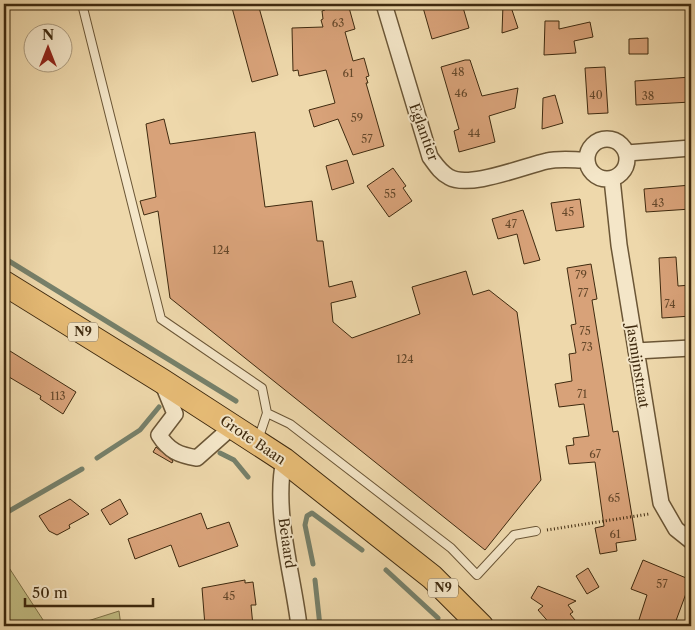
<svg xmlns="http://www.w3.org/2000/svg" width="695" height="630" viewBox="0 0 695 630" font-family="'Libre Caslon Text',serif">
<rect width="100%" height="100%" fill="#eed8ab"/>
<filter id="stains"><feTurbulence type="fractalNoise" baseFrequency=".004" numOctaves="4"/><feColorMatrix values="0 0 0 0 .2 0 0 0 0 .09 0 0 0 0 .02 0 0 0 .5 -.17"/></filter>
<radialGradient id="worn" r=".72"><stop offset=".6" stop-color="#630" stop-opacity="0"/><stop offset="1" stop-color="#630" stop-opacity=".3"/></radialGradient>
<path fill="#c1bc83" stroke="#807349" d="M4,560l43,66h-43z
M119,611l2,15h-49z"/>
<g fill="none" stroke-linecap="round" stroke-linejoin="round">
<path stroke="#76806a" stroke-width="5" d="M4,258l232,143
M220,453l14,7 14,17
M97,458l43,-28 19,-23
M4,514l78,-45
M313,564l-8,-39 2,-9 5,-3 50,37
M386,570l52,48
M315,580l5,46"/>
</g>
<path fill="#d8a279" stroke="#3f2a0f" d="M231,4h27l20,71 -26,7z
M323,4h25l7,25 -10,3 8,29 11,-3 5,18 -3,1 2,6h-2l18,63 -31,9 -15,-36 -24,8 -5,-17 26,-7 -9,-33 -27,6 -1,-6 -5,1 -1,-43 31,-1 -2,-7 2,-1 -1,-8 3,-1z
M422,4h40l7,24 -37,11z
M503,4h7l8,24 -16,5z
M545,21h14v8l31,-7 3,15 -19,4 2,12 -32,2z
M648,38v16h-19v-15z
M465,60h5l12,36 36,-8 -3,20 -26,8 6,26 -36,10 -5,-21 5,-2 -18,-62z
M605,67l3,46 -20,1 -3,-46z
M691,77v25l-55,3 -1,-24z
M555,95l8,28 -21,6 1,-31z
M164,119l6,25 85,-12 10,75 47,-6 5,40h6l6,46 23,-6 4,16 -25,6 2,19 19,16 68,-24 -8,-27 54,-16 7,24 16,-5 28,22 24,168 -56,70 -315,-252 -12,-87 -14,4 -4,-14 16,-4 -10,-73z
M347,160l7,23 -22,7 -6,-24z
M393,168l13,18 -3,2 9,13 -23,16 -22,-31z
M691,185v24l-45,3 -2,-23z
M580,199l4,28 -28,4 -5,-28z
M523,210l17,50 -16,4 -7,-30 -19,5 -6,-20z
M676,257l2,29 13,-1v31l-29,2 -3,-60z
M591,264l6,35 -5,1 11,68 10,64 5,-1 18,109 -20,3 1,8 -17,3 -5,-26 9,-2 -9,-64 -26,2 -3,-18 8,-1 -1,-7 16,-2 -5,-32 -25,3 -4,-23 17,-3 -3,-27 7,-1 -5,-28 5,-1 -9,-56z
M10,351l66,41 -13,22 -23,-15 1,-3 -37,-22v-12z
M156,447l17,14 -1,2 -19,-11z
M70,499l19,15 -20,11 1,3 -13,7 -8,-4 -10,-15z
M120,499l8,15 -18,11 -9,-15z
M201,513l6,16 22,-7 9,24 -59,21 -8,-22 -36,14 -7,-20z
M643,560l48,20 -17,46h-37l10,-31 -16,-6z
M588,568l11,19 -12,7 -11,-18z
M245,580v3l8,-1 3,23h-5l2,21h-48l-3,-38z
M538,586l38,15 -8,4 5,7 -3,2 10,12h-28l-14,-16 5,-4 -12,-8z"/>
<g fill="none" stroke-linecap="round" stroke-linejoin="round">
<g stroke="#6b5636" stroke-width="10">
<path id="service" d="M82,4l79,315 101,69 5,25 -9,27
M267,413l23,11 161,124 26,27 37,-40 22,-4"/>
</g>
<g stroke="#6b5636" stroke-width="18">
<path id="minor" d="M384,4l46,153c6,8 10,15 19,20 20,12 75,-11 98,-16 12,-3 27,-1 39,-1
M587 159a20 20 0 1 1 40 0a20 20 0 1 1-40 0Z
M627,153l64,-5
M612,179l7,66 42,258 15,26 15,12
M636,351l55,-3
M162,382l13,32 -16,21c10,16 20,20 38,23l36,-32
M284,460c-11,52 9,114 15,166"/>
</g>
<g stroke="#3f2a0f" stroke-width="26">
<path id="primary" d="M4,283l158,98 122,79 148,117 49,49"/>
</g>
<path stroke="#3f2a0f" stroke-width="3" stroke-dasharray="1 2.5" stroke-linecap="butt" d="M547,530l102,-16"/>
<use href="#service" stroke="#f4e6c8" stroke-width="8"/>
<use href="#minor" stroke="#f4e6c8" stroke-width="15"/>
<use href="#primary" stroke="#e7bc76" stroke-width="24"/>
</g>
<g text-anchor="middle" stroke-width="4" stroke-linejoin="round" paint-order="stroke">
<g font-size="11" fill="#65482a">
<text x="338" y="27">63</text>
<text x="458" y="76">48</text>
<text x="348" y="77">61</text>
<text x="461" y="97">46</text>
<text x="596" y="99">40</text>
<text x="648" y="100">38</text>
<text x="357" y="122">59</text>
<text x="474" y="137">44</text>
<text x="367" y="143">57</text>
<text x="390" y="198">55</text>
<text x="658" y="207">43</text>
<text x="568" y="216">45</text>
<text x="511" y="228">47</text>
<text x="221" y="254">124</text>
<text x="581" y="279">79</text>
<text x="583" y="297">77</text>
<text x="670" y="308">74</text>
<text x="585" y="335">75</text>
<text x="587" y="351">73</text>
<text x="405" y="363">124</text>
<text x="582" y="398">71</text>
<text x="58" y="400">113</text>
<text x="595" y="458">67</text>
<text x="614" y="502">65</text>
<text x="615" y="538">61</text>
<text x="662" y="588">57</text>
<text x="229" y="600">45</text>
</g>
<g fill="#f4e6c8" stroke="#756246" stroke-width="1">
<rect x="68" y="322.5" width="30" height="19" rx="4"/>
<rect x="428" y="578.5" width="30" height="19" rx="4"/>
</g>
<g font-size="12" font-weight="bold" fill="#3f2a0f">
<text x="83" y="336">N9</text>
<text x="443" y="592">N9</text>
</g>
<g font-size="14" fill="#3f2a0f" stroke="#f4e6c8">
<text transform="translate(424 132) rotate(70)" y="5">Eglantier</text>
<text transform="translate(638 366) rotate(81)" y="5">Jasmijnstraat</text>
<text transform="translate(253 440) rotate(34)" y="5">Grote Baan</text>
<text transform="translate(287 543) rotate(82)" y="5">Beiaard</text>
</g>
</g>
<rect width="695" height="630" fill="none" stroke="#eed8ab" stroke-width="20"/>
<rect x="5" y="5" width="685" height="620" fill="none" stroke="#3f2a0f" stroke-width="2.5"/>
<rect x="10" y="10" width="675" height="610" fill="none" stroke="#3f2a0f"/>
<g transform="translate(48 48)"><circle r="24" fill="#f4e6c8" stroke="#ac9b7e"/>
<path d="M0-4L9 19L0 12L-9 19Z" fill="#8f2418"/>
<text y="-8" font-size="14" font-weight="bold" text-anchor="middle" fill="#3f2a0f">N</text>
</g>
<path d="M25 598v8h128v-8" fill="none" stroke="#3f2a0f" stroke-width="2.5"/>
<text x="32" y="598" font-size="15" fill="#3f2a0f" stroke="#f4e6c8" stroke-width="4" paint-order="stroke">50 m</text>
<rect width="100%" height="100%" filter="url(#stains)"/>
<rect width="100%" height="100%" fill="url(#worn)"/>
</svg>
